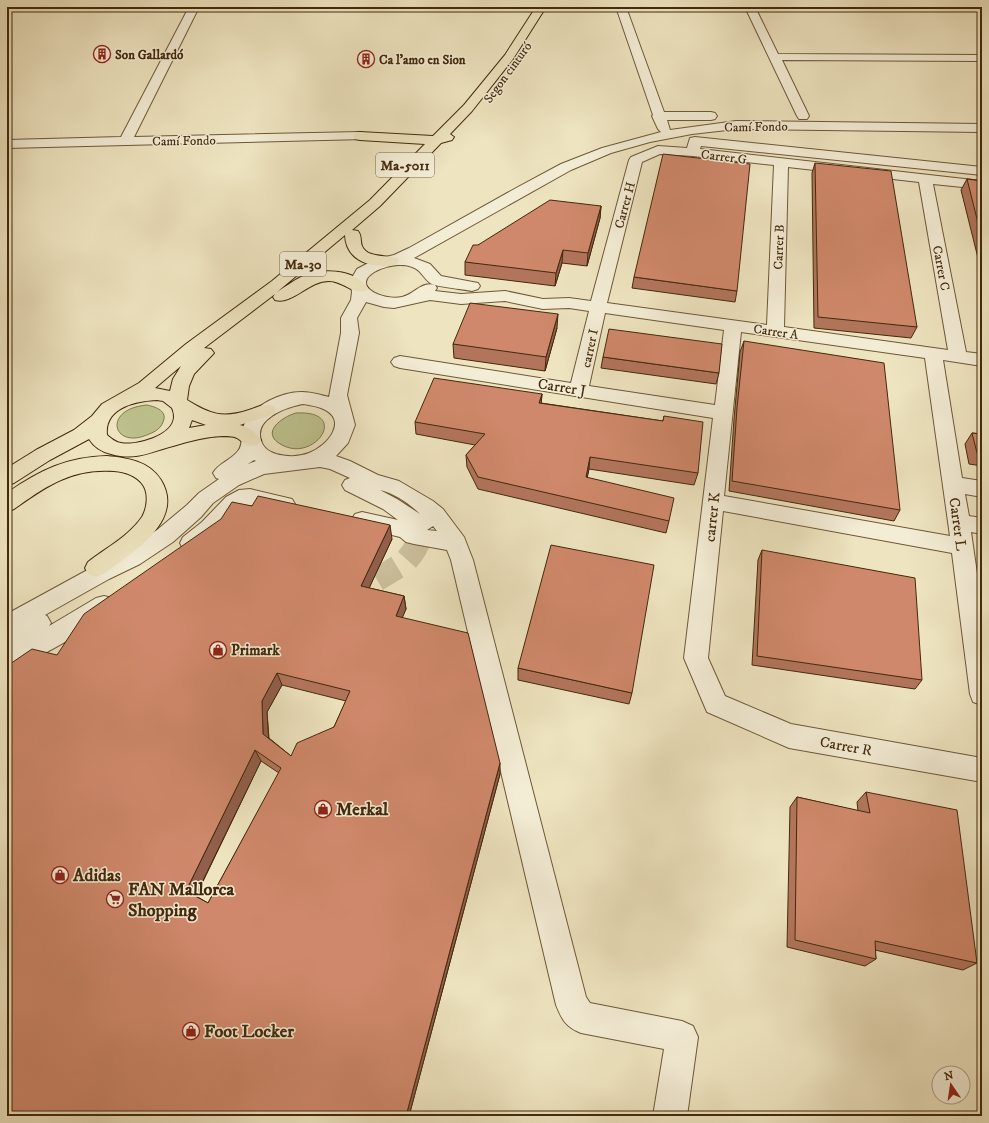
<svg xmlns="http://www.w3.org/2000/svg" width="989" height="1123" viewBox="0 0 989 1123" font-family="'IM FELL DW Pica',serif">
<rect width="100%" height="100%" fill="#eee4c0"/>
<filter id="stains"><feTurbulence type="fractalNoise" baseFrequency=".005" numOctaves="4"/><feColorMatrix values="0 0 0 0 .2 0 0 0 0 .09 0 0 0 0 .02 0 0 0 .5 -.17"/></filter>
<radialGradient id="worn" r=".72"><stop offset=".6" stop-color="#630" stop-opacity="0"/><stop offset="1" stop-color="#630" stop-opacity=".3"/></radialGradient>
<path fill="#bec28e" stroke="#80764c" d="M147,405c9,2 21,6 16,17 -2,6 -8,10 -14,12 -36,17 -48,-25 -2,-29z
M296,413c55,-3 19,50 -14,32 -23,-12 0,-28 14,-32z"/>
<g fill="none" stroke-linecap="round" stroke-linejoin="round">
<path stroke="#ccbf9c" stroke-width="24" stroke-dasharray="24 12" stroke-linecap="butt" d="M346,598l58,-35c13,-14 22,-27 8,-44"/>
<g stroke="#6e5838" stroke-width="2">
<path id="minor" d="M189,7h10l-65,130 226,-5 5,1 2,3 -2,3 -358,9v-8l114,-3z
M616,7h10l38,105h47l4,1 2,3 -2,3 -4,1h-44l3,10 66,-9 246,3v8l-246,-3 -44,5 -42,8 -39,11 -40,17 -157,88 16,6 11,12 37,7 2,3 -2,3 -6,2c-9,-2 -36,-4 -42,-8 -4,-3 -7,-8 -11,-12 -11,-10 -31,-6 -43,0 -27,15 7,30 26,26 13,-3 19,-16 33,-12l2,3 -2,3 26,3 44,-3 38,8 26,-1 22,3 38,-141 2,-3 27,-11 29,2 3,-10 5,-1 287,30v8l-281,-29 -1,3 282,32v8l-49,-5 33,168 16,2v12l-39,-6 19,118 20,3v16l-17,-3 4,22 13,2v16l-11,-2 11,76v97l-9,-3 -3,-8 -18,-141 -229,-42 -15,147 17,38 66,28 191,34v24l-193,-34 -82,-36 -23,-54 29,-240 -313,-50 -6,-2 -3,-4 3,-4 6,-2 171,27 18,-72 -20,-3 -26,1 -38,-8 -44,3 -31,-4 -36,8 -10,-1 -18,-5 -9,16 2,15 -12,62 8,30 -7,18 -12,13 14,5 28,14 21,6 34,20 10,8 21,28 9,23 113,437 4,6 92,18 11,5 5,11 -11,79h-34l11,-67 -83,-16c-15,-6 -19,-13 -25,-28l-105,-445 -4,-10 -33,-6 -8,-2 -6,-5 -45,-11 -4,-6 4,-6 7,-2 36,8 -15,-11 -38,-19 -3,-5 3,-5 5,-2 -20,-9 -10,-2 -56,7 -25,11 -26,18 -12,14 -28,25 -33,22 -31,15 -64,36 2,1 4,7 -2,3 47,-28 8,-2 8,2 3,7c-8,17 -80,53 -99,64l-9,3v-58l86,-47 31,-15 33,-22 30,-25 12,-12 20,-14 -3,-1 -3,-5c6,-10 18,-13 25,-22 6,-6 2,-18 6,-26 9,-20 37,-33 58,-33 9,0 19,3 27,5l12,-64v-15l10,-18 1,-8 -2,-11 7,-12 17,-9 20,-5 15,-7 109,-61 43,-23 41,-16 59,-16 -3,-3 -6,-13 1,-1zM660,154l33,2 81,9 -7,160 -160,-22 35,-141zM788,167l131,15 29,168 -164,-23zM605,313l119,17 -9,75 -126,-19zM741,332l184,26 25,178 -226,-40zM303,404c6,1 13,2 18,4 29,11 7,38 -12,45 -10,4 -23,4 -33,1 -6,-2 -12,-6 -14,-11 -11,-24 25,-36 41,-39zM254,460l2,1 -8,3zM380,490c14,3 30,14 40,24l-23,-15zM433,526l4,5 -10,-1z
M745,7h10l23,47 204,1v6l-200,-1 27,56 -2,3h-8l-2,-3z
M948,7h34v3h-29z
M250,489l42,10 3,5 -3,5c-16,5 -32,-5 -48,-4 -18,12 -35,52 -61,44l-3,-6 3,-6 19,-15 24,-25 13,-7z"/>
</g>
<g stroke="#43290b" stroke-width="2">
<path id="highway" d="M536,7h10l-33,52 -41,52 -22,23 4,3 -2,3 -11,3 -61,63 -28,24 6,1c4,5 2,10 4,15 5,12 24,9 35,12l2,3 -2,3c-23,6 -51,-2 -52,-29l-68,57c8,-5 16,-11 24,-15 20,-9 53,-9 67,11l-2,3c-14,4 -22,-10 -37,-10 -21,0 -36,24 -54,19l-2,-3 2,-3 -71,54 7,1 3,4 -20,21 -5,12 -2,14c23,14 35,19 62,10 9,-3 15,-7 25,-4l2,4 -2,4 -34,11c10,3 15,6 21,15l-3,5c-14,4 -12,-2 -21,-7 -4,-2 -11,-2 -15,-2 -17,1 -33,5 -49,10 -23,6 -37,15 -62,8 -9,-2 -17,-7 -22,-15l-39,21 -36,23 -7,2v-17l29,-18 38,-20 18,-14 10,-12 37,-21 47,-39 86,-63 98,-81 55,-56 -65,-4 -5,-1 -2,-3 2,-3 5,-1 73,4 31,-31 41,-50zM181,366l-8,13 -3,12 -15,-3zM157,400l6,1 9,7c1,2 2,6 2,9 -1,19 -38,29 -53,26 -6,-1 -9,-4 -14,-8 -3,-27 28,-34 50,-35zM192,420l14,5 -17,3z
M107,456c21,2 42,5 54,24 25,41 -30,73 -57,94l-8,3 -8,-3 -3,-6 3,-6c18,-14 41,-26 54,-45 5,-9 7,-23 1,-32 -7,-10 -18,-13 -29,-14 -42,-3 -68,15 -100,38l-7,3v-19c33,-23 60,-36 100,-37z"/>
</g>
<use href="#minor" fill="#f4edd6" fill-rule="evenodd"/>
<use href="#highway" fill="#eee4c0" fill-rule="evenodd"/>
</g>
<path fill="#b2755c" stroke="#43290b" fill-rule="evenodd" d="M815,163l102,164 -6,11 -97,-10 -2,-155z
M967,179l15,2v93l-21,-84z
M601,206l-1,12 -13,48 -25,-3 -7,23 -90,-11v-13l13,-17z
M634,277l103,14 -2,11 -103,-14z
M557,328l-12,43 -91,-13 -1,-14z
M744,341l156,169 -6,11 -165,-30 5,-72 6,-67z
M603,357l116,16 -3,11 -115,-16z
M542,394l-1,9 122,18 1,-5 34,57 -4,12 -105,-16 -2,8 82,44 -3,12 -188,-44 -11,-22 -1,-12 9,-10 -59,-11 -1,-12z
M972,433l10,1v32l-13,-2 -4,-20z
M252,506l140,33 -23,49 35,8 2,13 -4,8 98,157 -91,342h-402l50,-461zM282,685l64,16 -12,26 -43,29 -22,-18 -2,-26zM261,761l18,12 -71,130 -12,-7z
M762,550l160,130 -7,9 -163,-24 6,-105z
M518,668l114,25 -3,11 -111,-24z
M866,792l111,171 -14,7 -88,-20 1,9 -11,7 -78,-19 3,-140 7,-10 61,14 -1,-9z"/>
<path fill="#915f4b" stroke="#43290b" d="M601,206l-1,12 -13,48 1,-13z
M563,250l-1,13 -7,23 1,-13z
M558,314l-1,14 -12,43 1,-14z
M542,394l-1,12 -2,-3z
M590,457l-1,12 -4,20 1,-12z
M390,525l2,14 -28,60 -3,-13z
M404,596l2,13 -8,19 -2,-12z
M277,673l5,12 -15,27 2,33 -6,-11 -1,-33z
M255,750l6,11 -67,138 -8,-8z
M500,763v11l-91,342h-3z"/>
<path fill="#cf886b" stroke="#43290b" fill-rule="evenodd" d="M663,154l87,10 -13,127 -103,-14z
M815,163l76,8 26,156 -99,-10z
M967,179l15,2v58z
M550,200l51,6 -13,47 -25,-3 -7,23 -91,-11 8,-17h5z
M470,303l88,11 -12,43 -93,-13z
M609,329l113,15 -3,29 -116,-16z
M744,341l140,22 16,147 -168,-29 5,-73z
M434,378l108,16 -3,9 124,18 1,-5 39,6 -5,51 -108,-16 -4,20 88,21 -5,23 -191,-44 -12,-22 19,-21 -70,-12z
M972,433l10,1v20l-5,-1z
M258,496l132,29 -29,61 43,10 -8,20 72,17 32,130 -94,353h-399v-450l25,-17 25,6 27,-41 137,-95 11,-17 20,4zM277,673l73,18 -16,36 -37,16 -6,13 -28,-22 -1,-33zM255,750l26,18 -73,135 -22,-12z
M551,545l103,20 -22,128 -114,-25z
M762,550l153,28 7,102 -165,-24z
M866,792l91,18 20,153 -102,-22 1,18 -81,-19 2,-143 73,16z"/>
<defs>
<g id="building-ring" transform="scale(0.9)"><circle r="9.5" fill="#f4edd6" stroke="#8f2418" stroke-width="1.5"/><path d="M-4-6H4V6H1V3H-1V6H-4ZM-2.5-4.3h1.7v1.8h-1.7ZM.8-4.3h1.7v1.8H.8ZM-2.5-1h1.7V.8h-1.7ZM.8-1h1.7V.8H.8Z" fill="#8f2418"/></g>
<g id="shop-ring" transform="scale(0.9)"><circle r="9.5" fill="#f4edd6" stroke="#8f2418" stroke-width="1.5"/><path d="M-5-2.5h2.3a2.7 3.5 0 0 1 5.4 0H5L5.5 6h-11ZM-1.5-2.5h3a1.5 2.3 0 0 0-3 0Z" fill="#8f2418"/></g>
<g id="supermarket-ring" transform="scale(0.9)"><circle r="9.5" fill="#f4edd6" stroke="#8f2418" stroke-width="1.5"/><path d="M-6-5.5h2.5l.6 2H6L4.5 2H-2.5L-4.4-4H-6ZM-1.5 3.2a1.3 1.3 0 1 0 .1 0ZM3 3.2a1.3 1.3 0 1 0 .1 0Z" fill="#8f2418"/></g>
</defs>
<g fill-rule="evenodd">
<use href="#building-ring" x="102" y="54"/>
<use href="#building-ring" x="366" y="59"/>
<use href="#shop-ring" x="218" y="650"/>
<use href="#shop-ring" x="323" y="809"/>
<use href="#shop-ring" x="60" y="875"/>
<use href="#supermarket-ring" x="115" y="899"/>
<use href="#shop-ring" x="191" y="1031"/>
</g>
<g text-anchor="middle" stroke-width="3" stroke-linejoin="round" paint-order="stroke">
<g font-size="13" font-weight="bold" fill="#43290b" stroke="#f4edd6" text-anchor="start">
<text x="115" y="59">Son Gallardó</text>
<text x="379" y="64">Ca l'amo en Sion</text>
</g>
<g font-size="13" fill="#43290b" stroke="#f4edd6">
<text transform="translate(507 72) rotate(-54)" y="5">Segon cinturó</text>
<text transform="translate(756 126) rotate(-1)" y="5">Camí Fondo</text>
<text transform="translate(184 140) rotate(-1)" y="5">Camí Fondo</text>
<text transform="translate(724 156) rotate(7)" y="5">Carrer G</text>
<text transform="translate(624 205) rotate(-75)" y="5">Carrer H</text>
<text transform="translate(778 247) rotate(-88)" y="5">Carrer B</text>
<text transform="translate(942 268) rotate(79)" y="5">Carrer C</text>
<text transform="translate(776 331) rotate(8)" y="5">Carrer A</text>
<text transform="translate(589 348) rotate(-78)" y="5">carrer I</text>
</g>
<g fill="#f4edd6" stroke="#786448" stroke-width="1">
<rect x="376" y="153" width="58" height="24" rx="3"/>
<rect x="280" y="252" width="46" height="24" rx="3"/>
</g>
<g font-size="14" font-weight="bold" fill="#43290b">
<text x="405" y="170">Ma-5011</text>
<text x="303" y="269">Ma-30</text>
</g>
<g font-size="15" fill="#43290b" stroke="#f4edd6">
<text transform="translate(562 387) rotate(9)" y="5">Carrer J</text>
<text transform="translate(712 517) rotate(-84)" y="5">carrer K</text>
<text transform="translate(958 524) rotate(82)" y="5">Carrer L</text>
<text transform="translate(846 746) rotate(10)" y="5">Carrer R</text>
</g>
<g font-size="15" font-weight="bold" fill="#43290b" stroke="#f4edd6" text-anchor="start">
<text x="231" y="655">Primark</text>
</g>
<g font-size="18" font-weight="bold" fill="#43290b" stroke="#f4edd6" text-anchor="start">
<text x="336" y="815">Merkal</text>
<text x="73" y="881">Adidas</text>
<text x="128" y="895">FAN Mallorca<tspan x="128" dy="21">Shopping</tspan></text>
<text x="204" y="1037">Foot Locker</text>
</g>
</g>
<rect width="989" height="1123" fill="none" stroke="#eee4c0" stroke-width="24"/>
<rect x="8" y="8" width="973" height="1107" fill="none" stroke="#43290b" stroke-width="2"/>
<rect x="12" y="12" width="965" height="1099" fill="none" stroke="#43290b"/>
<g transform="translate(951 1085) rotate(347)"><circle r="19" fill="#f4edd6" stroke="#ad9f85"/>
<path d="M0-3L7 15L0 10L-7 15Z" fill="#8f2418"/>
<text y="-6" font-size="11" font-weight="bold" text-anchor="middle" fill="#43290b">N</text>
</g>
<rect width="100%" height="100%" filter="url(#stains)"/>
<rect width="100%" height="100%" fill="url(#worn)"/>
</svg>
